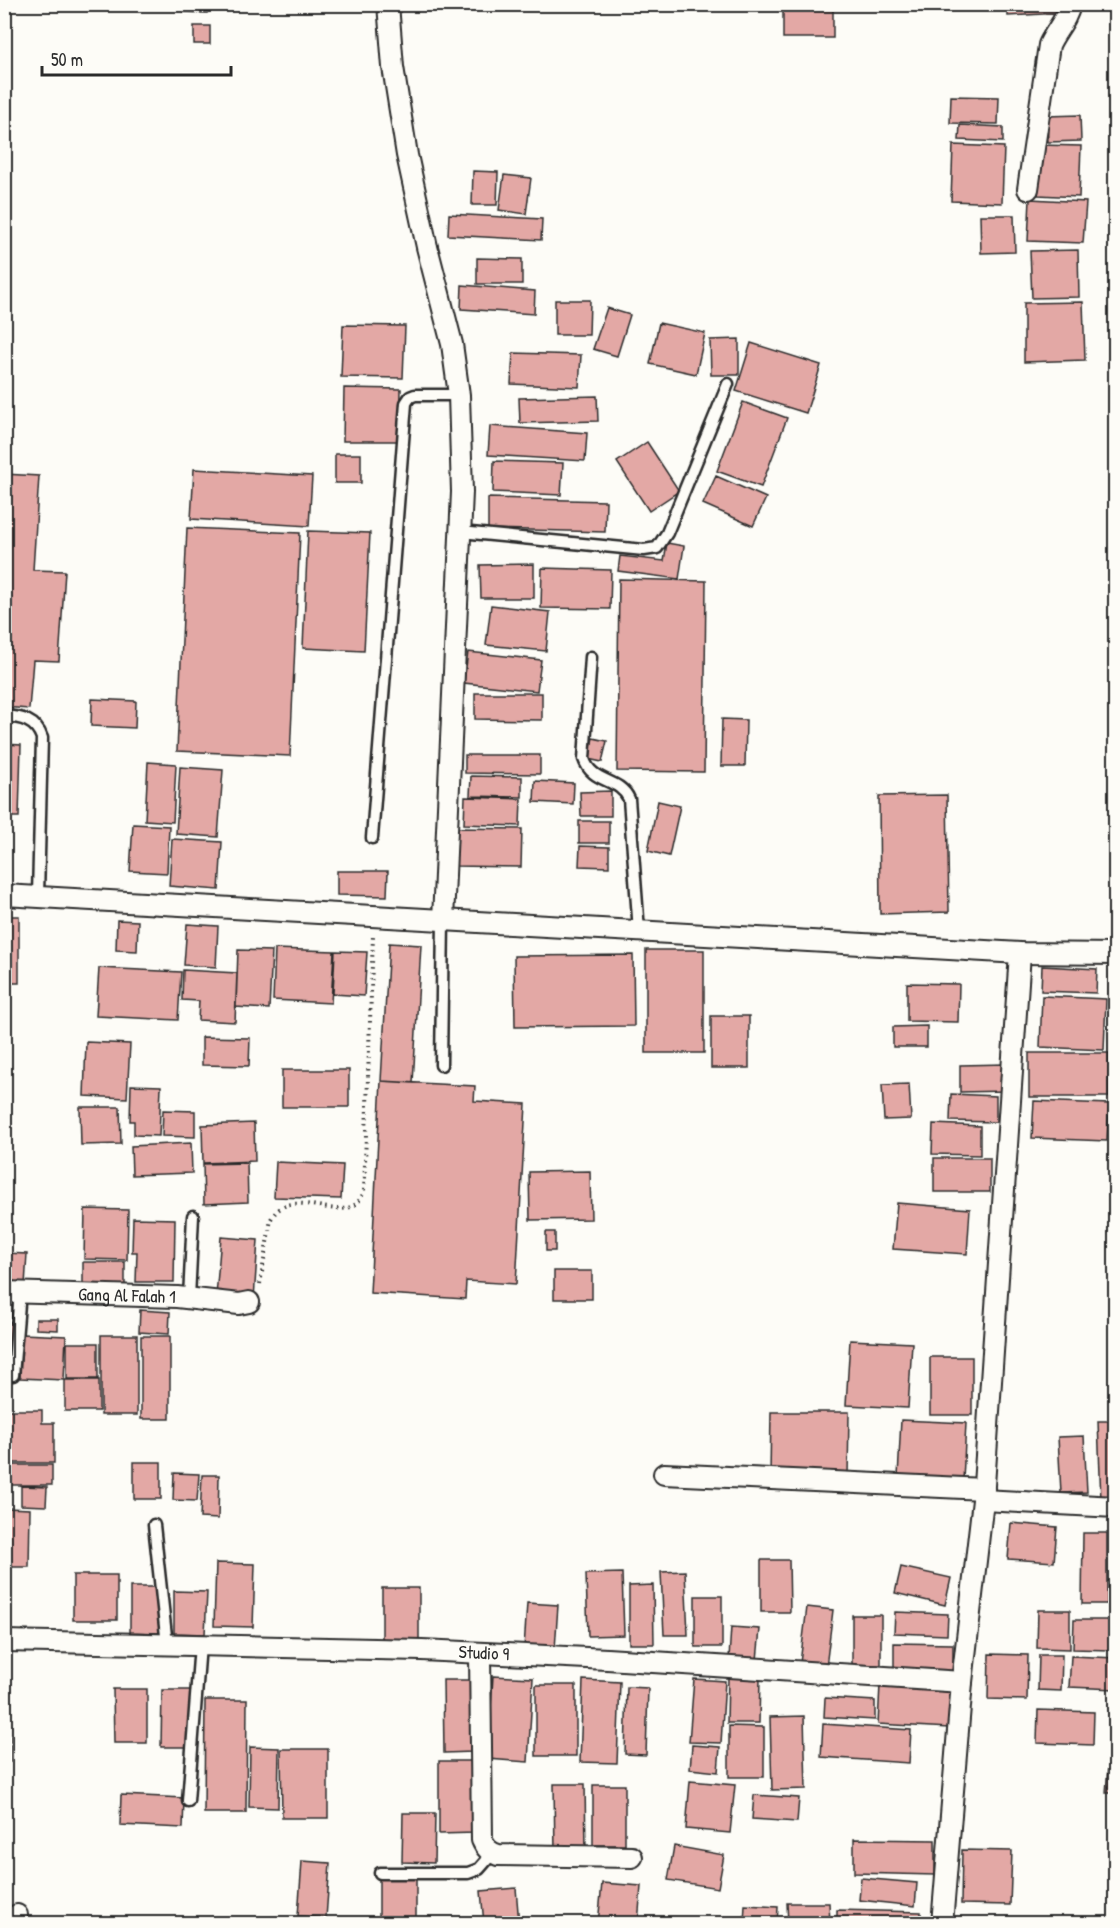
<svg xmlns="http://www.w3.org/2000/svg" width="1120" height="1928" viewBox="0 0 1120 1928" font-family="'Patrick Hand',sans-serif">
<rect width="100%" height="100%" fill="#fdfcf7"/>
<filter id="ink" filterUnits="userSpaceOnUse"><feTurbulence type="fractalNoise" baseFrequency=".0167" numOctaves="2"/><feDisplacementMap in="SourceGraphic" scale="12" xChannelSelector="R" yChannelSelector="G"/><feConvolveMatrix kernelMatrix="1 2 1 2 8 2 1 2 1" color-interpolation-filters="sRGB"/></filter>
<g filter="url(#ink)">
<path fill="#e3a8a5" stroke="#2b2b2b" stroke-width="1.5" d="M185,4h22v9l-23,-1z
M403,4h46v5l-46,1z
M783,4h50v34h-50z
M1007,4h53v9l-52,3z
M194,26h16v18h-16z
M951,96l48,1 -1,27 -48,-1z
M1080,115l1,26 -33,1 -1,-26z
M960,125l43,2v15l-44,-2z
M953,145l51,2 -2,56 -51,-2z
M1039,145l42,1 -2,51 -41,-2z
M473,171l25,1 -1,33h-25z
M504,175l27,3 -5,36 -27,-4z
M1030,199l56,3 -3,41 -55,-2z
M449,214l93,5 -1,21 -93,-5z
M980,215h34l1,37 -34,1z
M1078,250l1,47 -47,1 -2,-47z
M477,258l45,1v25h-45z
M462,285l73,6 -1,23 -73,-5z
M555,300h35l-1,35h-34z
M1083,302l2,58 -61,2v-59z
M607,308l23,7 -13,41 -24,-7z
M659,323l46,10 -9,41 -46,-10z
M343,325l62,1 -2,52 -62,-1z
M739,339v36h-28l-1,-35z
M751,343l70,22 -15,48 -70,-22z
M513,353l68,2 -2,32 -68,-3z
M344,388l57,1 -1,52h-57z
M597,396l1,25 -78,2 -1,-25z
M743,402l44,16 -26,69 -44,-16z
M490,426l97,7 -2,28 -97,-6z
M647,442l32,49 -30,20 -32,-49z
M335,454h26v29h-26z
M494,461l69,2 -2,32 -68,-3z
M194,469l118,7 -3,50 -118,-7z
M4,474l35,2 -6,94 32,1 -6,90 -26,-1 -4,49 -25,-2z
M716,476l50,22 -13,28 -50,-22z
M488,498l118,3 -1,31 -117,-3z
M187,528l113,5 -10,223 -113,-5z
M308,531l62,2 -6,118 -61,-3z
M667,543l17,3 -5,33 -61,-8 2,-15 44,5z
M534,564v34h-53l-1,-33z
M542,568l69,2 -1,39 -69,-1z
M619,579l87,2 -2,191 -87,-1z
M491,605l59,7 -4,39 -60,-6z
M468,652l73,8 -4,31 -73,-8z
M475,693h67v27l-67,-1z
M92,699l44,2 -1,27 -44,-2z
M722,719l24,1 -1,46h-24z
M593,738l14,3 -5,21 -14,-3z
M4,744l17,1 -2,72h-15z
M465,755h75v19l-75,-1z
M148,762l28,2 -3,58 -28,-2z
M180,767l43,3 -5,67 -42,-3z
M471,776l51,1v20l-52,-1z
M535,781l39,2 -1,21 -39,-2z
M611,791v25h-30l-1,-24z
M947,795l2,117 -69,2 -1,-118z
M465,797l56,2 -1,27 -56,-2z
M658,801l22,5 -11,50 -21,-5z
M579,821h30v22h-30z
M133,824l36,2 -2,47 -37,-2z
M457,828l65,1 -1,38 -65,-1z
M172,839l50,3 -3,48 -50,-4z
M580,846l29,1v20l-30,-1z
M337,871h51l-1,25 -50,-1z
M4,916h15v67h-15z
M117,920l21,1 -1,30 -21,-1z
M187,924l31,2 -2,41 -32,-2z
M389,943l32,2 -8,138 -32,-2z
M275,949l59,2 -3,52 -58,-3z
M238,950l34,1 -3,58 -33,-2z
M646,950h58v103h-58z
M335,951l32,1 -3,44 -31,-2z
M633,955l1,71 -119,1 -1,-71z
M1042,966l55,3 -1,24 -55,-2z
M99,968l82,4 -3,48 -82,-4z
M183,970l54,3 -2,49 -37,-2 1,-19 -17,-1z
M1110,971h6v27h-7z
M907,983l52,1 -1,38 -51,-1z
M4,995h3l-1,36h-2z
M1042,996l64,3 -2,51 -64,-3z
M711,1016h38v52h-38z
M927,1026v21h-34v-20z
M202,1037l48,1 -1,28 -47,-1z
M86,1042l44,2 -3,54 -43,-2z
M1029,1053h80v44h-80z
M1006,1064v27l-46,1v-27z
M282,1070h67v37h-67z
M381,1081l94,5 -1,15 52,3 -10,180 -50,-3 -1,18 -95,-6z
M909,1084l2,35 -27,1 -2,-35z
M131,1085l30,1 -2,50 -25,-1v-14h-4z
M951,1094l45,2v26l-46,-1z
M1034,1101l75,3 -2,37 -75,-3z
M80,1107h40l1,37 -40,1z
M163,1110l32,1v26l-33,-1z
M254,1123l1,38 -52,2 -1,-38z
M933,1124l47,2v29l-48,-1z
M191,1143l1,30 -60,2 -1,-29z
M934,1158h56v34h-56z
M276,1162l67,3 -2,34 -67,-2z
M247,1163l1,39 -44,2 -1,-40z
M590,1171l1,48 -61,1 -1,-48z
M897,1203l73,6 -3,45 -74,-5z
M85,1209l43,1 -1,50 -43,-1z
M133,1218l42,1 -1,63h-38l1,-30h-5z
M546,1232h9v19h-9z
M221,1237l37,3 -4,59 -38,-3z
M4,1253l23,1 -2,31 -21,-1z
M83,1262h42v30h-42z
M554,1271h38v28h-38z
M140,1310l30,2 -1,22 -30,-2z
M36,1319h22v11l-22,-1z
M4,1322h7l-1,68h-6z
M22,1334l44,2 -2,44 -44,-2z
M101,1335h36v80h-36z
M141,1336h29v83h-29z
M850,1340l62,3 -4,65 -62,-3z
M67,1343h31v36h-31z
M930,1357h42v58h-42z
M65,1380h34v31h-34z
M6,1410h36v13h12v40h-48z
M771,1412h78l-1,65 -78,-1z
M901,1420l65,3 -3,57 -65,-3z
M1098,1421h18v79l-15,1z
M1084,1436l3,56 -26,1 -3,-56z
M134,1462h27v37h-27z
M7,1465h45v20h-45z
M174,1473l25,1 -2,27 -24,-1z
M202,1475h17l-1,44 -18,-1z
M21,1486l26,1 -1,19 -25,-1z
M6,1508l24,1 -1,58h-24z
M1011,1523l46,4 -3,35 -46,-3z
M1083,1533h24v71h-25z
M1115,1545h1v48l-2,-1z
M761,1560h28l1,52h-29z
M216,1563l39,1 -2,63 -39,-1z
M901,1567l50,11 -6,27 -50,-12z
M685,1571l3,64h-24l-3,-63z
M622,1573l2,62 -36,1 -2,-62z
M73,1575h44v45h-44z
M653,1585l1,59h-25v-58z
M130,1587h29v46l-29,-1z
M382,1588h37v51h-37z
M174,1591l33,1 -2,42 -31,-1z
M695,1596h27v51h-27z
M527,1603l31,2 -3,44 -31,-1z
M807,1607l26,3 -7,57 -26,-4z
M1038,1610h32v39l-33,-1z
M895,1612l53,2 -1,21 -53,-2z
M852,1615h29v50h-29z
M1074,1620h38l-1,30 -38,-1z
M731,1627l29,2 -3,31 -28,-2z
M894,1643l59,1v29l-59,-1z
M989,1654l39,1 -1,45 -39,-1z
M1039,1655h23l-1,36 -23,-1z
M1071,1656l45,2v31l-47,-2z
M493,1676l40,2 -5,84 -40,-3z
M728,1677l32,1 -1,45h-32z
M694,1679l31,2 -4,62 -32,-1z
M443,1680h30v72l-29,1z
M583,1680l37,2 -3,81 -37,-1z
M536,1685h40v71h-40z
M880,1685l71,4 -2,39 -71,-4z
M627,1687l21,1 -2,67 -21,-1z
M113,1689h34v54h-33z
M162,1690h30v57h-31z
M4,1692h6v50h-6z
M825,1698l50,3v19l-51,-3z
M205,1700h42l-1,113h-42z
M1038,1710l56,2 -1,33 -56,-2z
M804,1716l2,73 -34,1 -2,-73z
M823,1724l88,6 -2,33 -88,-6z
M729,1726l35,1v50h-35z
M1110,1741h6v52h-10z
M4,1745h6v17h-6z
M692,1745l28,2 -2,25 -28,-3z
M250,1747l29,1 -1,60 -29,-1z
M281,1749h47v69h-46z
M439,1761h35l1,72 -36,1z
M690,1781l45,4 -5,48 -44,-4z
M554,1784h31l1,68 -31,1z
M593,1785h32v60h-32z
M121,1795l63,3 -1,30 -63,-3z
M754,1795l45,3 -2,24 -45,-3z
M403,1813h32l-1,50 -32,-1z
M854,1839l81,1v35l-81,-2z
M674,1846l50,9 -6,33 -50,-8z
M962,1850l50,1 -2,54 -49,-1z
M302,1861l28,2 -4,55 -28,-2z
M861,1878l56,5 -2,23 -56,-6z
M379,1879h37v45h-37z
M602,1883l39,3 -3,38h-40z
M516,1888l3,36h-35l-3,-33z
M787,1903h42l1,21h-42z
M745,1905l33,2 -1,17h-33z
M837,1910l84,2v12h-84z"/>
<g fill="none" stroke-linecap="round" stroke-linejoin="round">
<g stroke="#2b2b2b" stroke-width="15">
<path id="service" d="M461,532l183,18 13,-2 10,-15 61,-149
M591,657l-7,102c8,25 35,18 45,40l10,132
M4,716c17,1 32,4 38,22l-4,157
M372,838l34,-435 4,-6 5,-2h44
M441,1065l2,-145
M189,1298l4,-82
M13,1375l7,-83
M154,1525l13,120
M188,1801l12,-156
M380,1873h88l11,-4 14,-16"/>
</g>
<g stroke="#2b2b2b" stroke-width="24">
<g id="minor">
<path d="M388,4l5,63 14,88 20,92 25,97 7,51 3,97 -19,428"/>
<path d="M1028,189l21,-144c6,-14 18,-25 21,-41"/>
<path d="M4,895l1016,58 96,1"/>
<path id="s1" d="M4,1292l173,5 62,7 10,-2"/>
<path d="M664,1474l320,15"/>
<path d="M983,1500l133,7"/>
<path id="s2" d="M4,1641l418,9 185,9 355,23"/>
<path d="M480,1653l2,187c3,8 7,12 16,15l134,2"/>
<path d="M16,1924l1,-9"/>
<path d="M942,1924l20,-242 21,-182 37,-547"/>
</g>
</g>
<path stroke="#2b2b2b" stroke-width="4" stroke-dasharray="1.5 4.5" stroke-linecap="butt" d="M260,1284l11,-65c22,-40 78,16 93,-28l9,-255"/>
<use href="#service" stroke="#fdfcf7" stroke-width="10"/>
<use href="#minor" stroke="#fdfcf7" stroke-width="20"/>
</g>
</g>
<g text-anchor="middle" stroke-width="5" stroke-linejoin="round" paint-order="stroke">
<g font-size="18" fill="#2b2b2b" stroke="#fdfcf7">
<text dy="6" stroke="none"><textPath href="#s1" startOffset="123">Gang Al Falah 1</textPath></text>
<text dy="6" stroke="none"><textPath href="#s2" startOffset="480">Studio 9</textPath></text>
</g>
</g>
<rect width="1120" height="1928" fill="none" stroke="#fdfcf7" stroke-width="24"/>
<rect x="12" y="12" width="1096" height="1904" fill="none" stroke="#2b2b2b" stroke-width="2" filter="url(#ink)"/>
<path d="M42 66v9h189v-9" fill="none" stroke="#2b2b2b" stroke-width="3"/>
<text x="51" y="66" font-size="18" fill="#2b2b2b" stroke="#fdfcf7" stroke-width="4.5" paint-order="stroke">50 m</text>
</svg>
